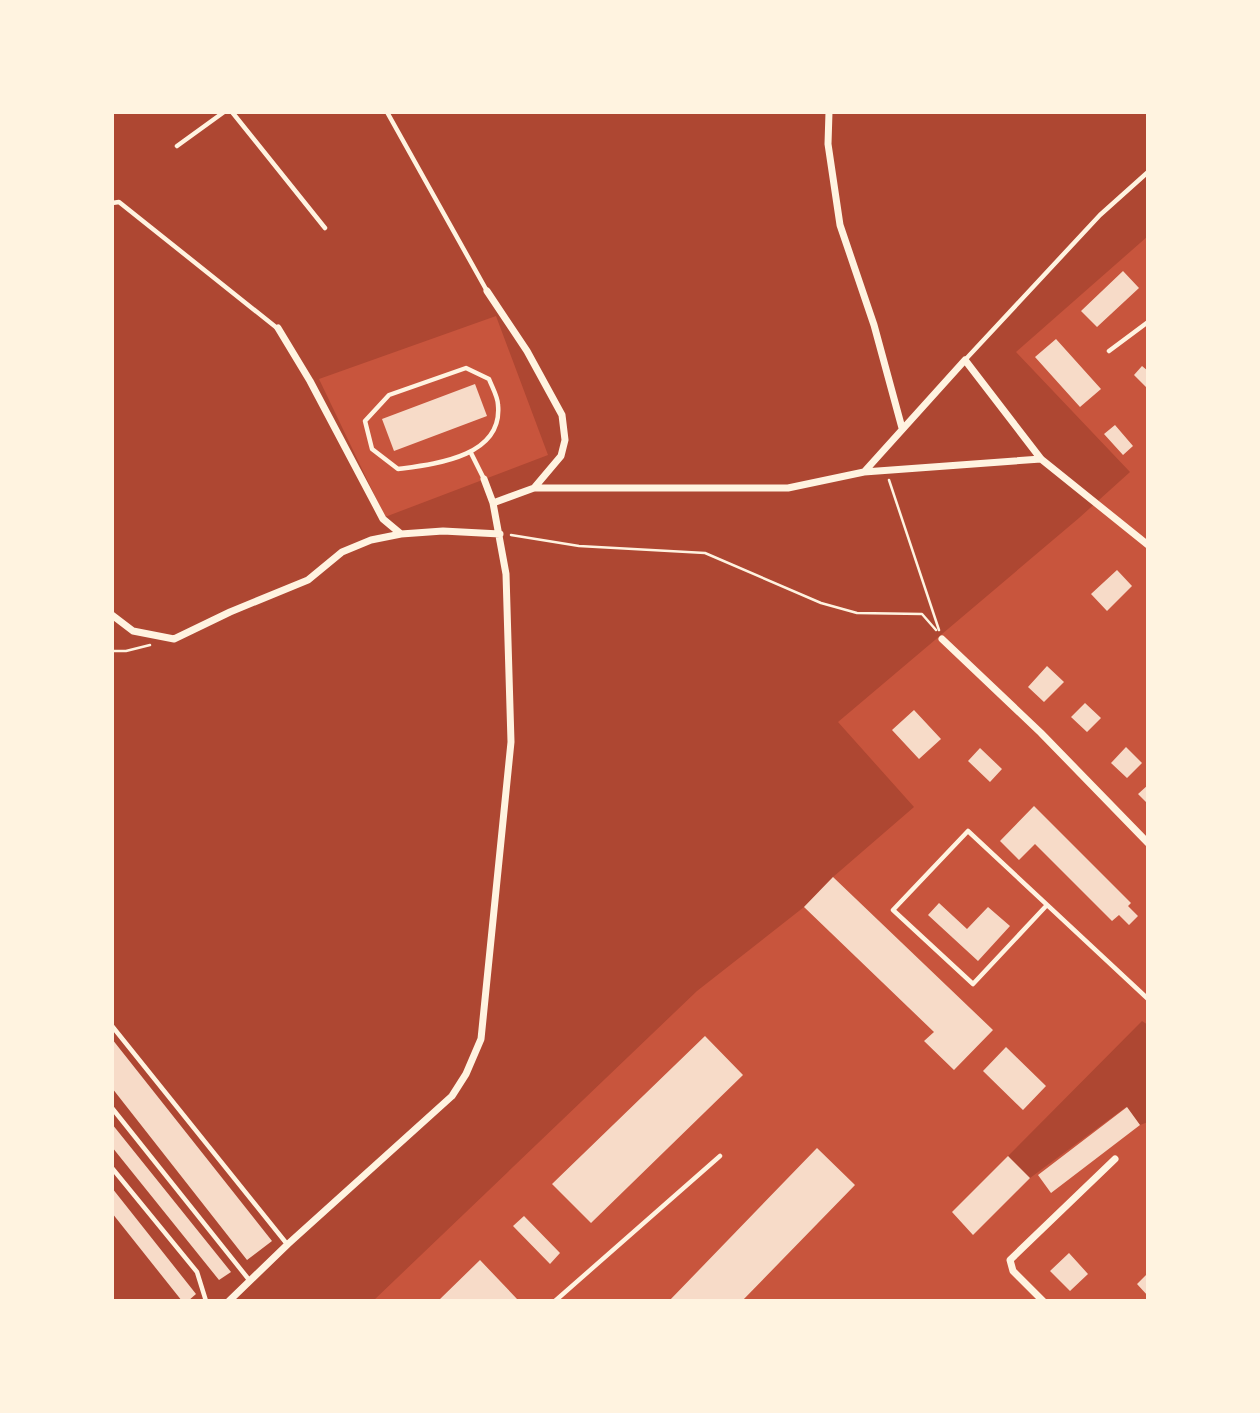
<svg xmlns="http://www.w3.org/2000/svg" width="1260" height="1413" viewBox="0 0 1260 1413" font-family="Montserrat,sans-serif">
<rect width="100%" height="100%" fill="#c8553d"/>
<path fill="#ae4732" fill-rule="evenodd" d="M112,112h1036v124l-132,116 114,120 -51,46 -241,204 76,85 -81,70 -29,30 -107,84 -324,310h-261zM496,316l52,139 -163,62 -66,-138z
M1142,1021l6,4v97l-8,3 -14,-18 -96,71 -22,-22z"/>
<path fill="#f7dbc8" d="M1123,271l16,17 -42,39 -16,-16z
M1056,339l45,50 -21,18 -45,-50z
M1142,366l6,5v18l-14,-14z
M475,384l12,32 -93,35 -12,-32z
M1115,425l18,21 -10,9 -19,-21z
M1117,570l15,16 -25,25 -16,-17z
M1047,666l17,16 -20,20 -16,-15z
M1085,703l16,15 -14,14 -16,-15z
M914,710l27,29 -22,20 -27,-29z
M1126,747l16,16 -15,15 -16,-15z
M980,748l22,21 -12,13 -22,-21z
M1148,785v19l-10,-10z
M1034,806l97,97 -3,3 10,10 -9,9 -10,-10 -7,6 -77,-77 -16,16 -19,-19z
M833,877l160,153 -39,40 -30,-29 10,-9 -130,-125z
M939,903l28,26 21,-22 22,19 -32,35 -50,-46z
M705,1036l38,39 -152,148 -39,-39z
M112,1039l160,202 -25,19 -135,-172z
M1006,1047l40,39 -23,24 -40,-39z
M1127,1107l13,18 -89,68 -13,-18z
M112,1124l119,148 -12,8 -107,-133z
M817,1148l38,37 -113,116h-73z
M1008,1156l22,22 -57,57 -21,-23z
M112,1188l84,106 -8,7h-6l-70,-88z
M524,1216l36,37 -10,11 -37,-38z
M1069,1253l19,21 -18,17 -20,-20z
M480,1260l37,39 -2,2h-77z
M1148,1273v23l-11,-12z"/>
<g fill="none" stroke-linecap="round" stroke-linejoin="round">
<path stroke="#fff3e0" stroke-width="2.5" d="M889,480l50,150
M511,535l68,11 126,7 116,50 36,10 65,1 14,16
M112,651h14l24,-6"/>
<path stroke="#fff3e0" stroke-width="4.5" d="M232,112l93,116
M387,112l100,179
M177,146l47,-34
M112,203l7,-1 158,126
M1109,351l39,-29
M965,360l135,-145 48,-43
M466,368l23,11c3,8 9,18 9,26 5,52 -63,59 -100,64l-26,-20 -7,-28 24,-26z
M471,453l13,26
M1047,905l-74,79 -80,-74 75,-79 180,168
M112,1026l175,218
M112,1108l138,173
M112,1168l85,104 9,29
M555,1301l165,-145"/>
<path stroke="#fff3e0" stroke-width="7" d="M829,112l-1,32 12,81 34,100 28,103
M487,291l40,60 35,64 3,25 -4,16 -27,32
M278,328l32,53 73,138 18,15 42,-3 57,3
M864,472l177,-13
M484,479l9,24
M112,615l21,16 41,8 56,-27 78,-32 34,-28 29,-12 30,-6
M942,639l99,94 107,110
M229,1301l59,-57 164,-148 14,-22 15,-35 30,-297 -5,-168 -13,-71 41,-15h254l76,-16 101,-112 76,99 107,86
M1043,1301l-30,-30 -3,-11 105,-101"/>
</g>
<rect width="1260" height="1413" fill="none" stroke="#fff3e0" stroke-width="228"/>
</svg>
